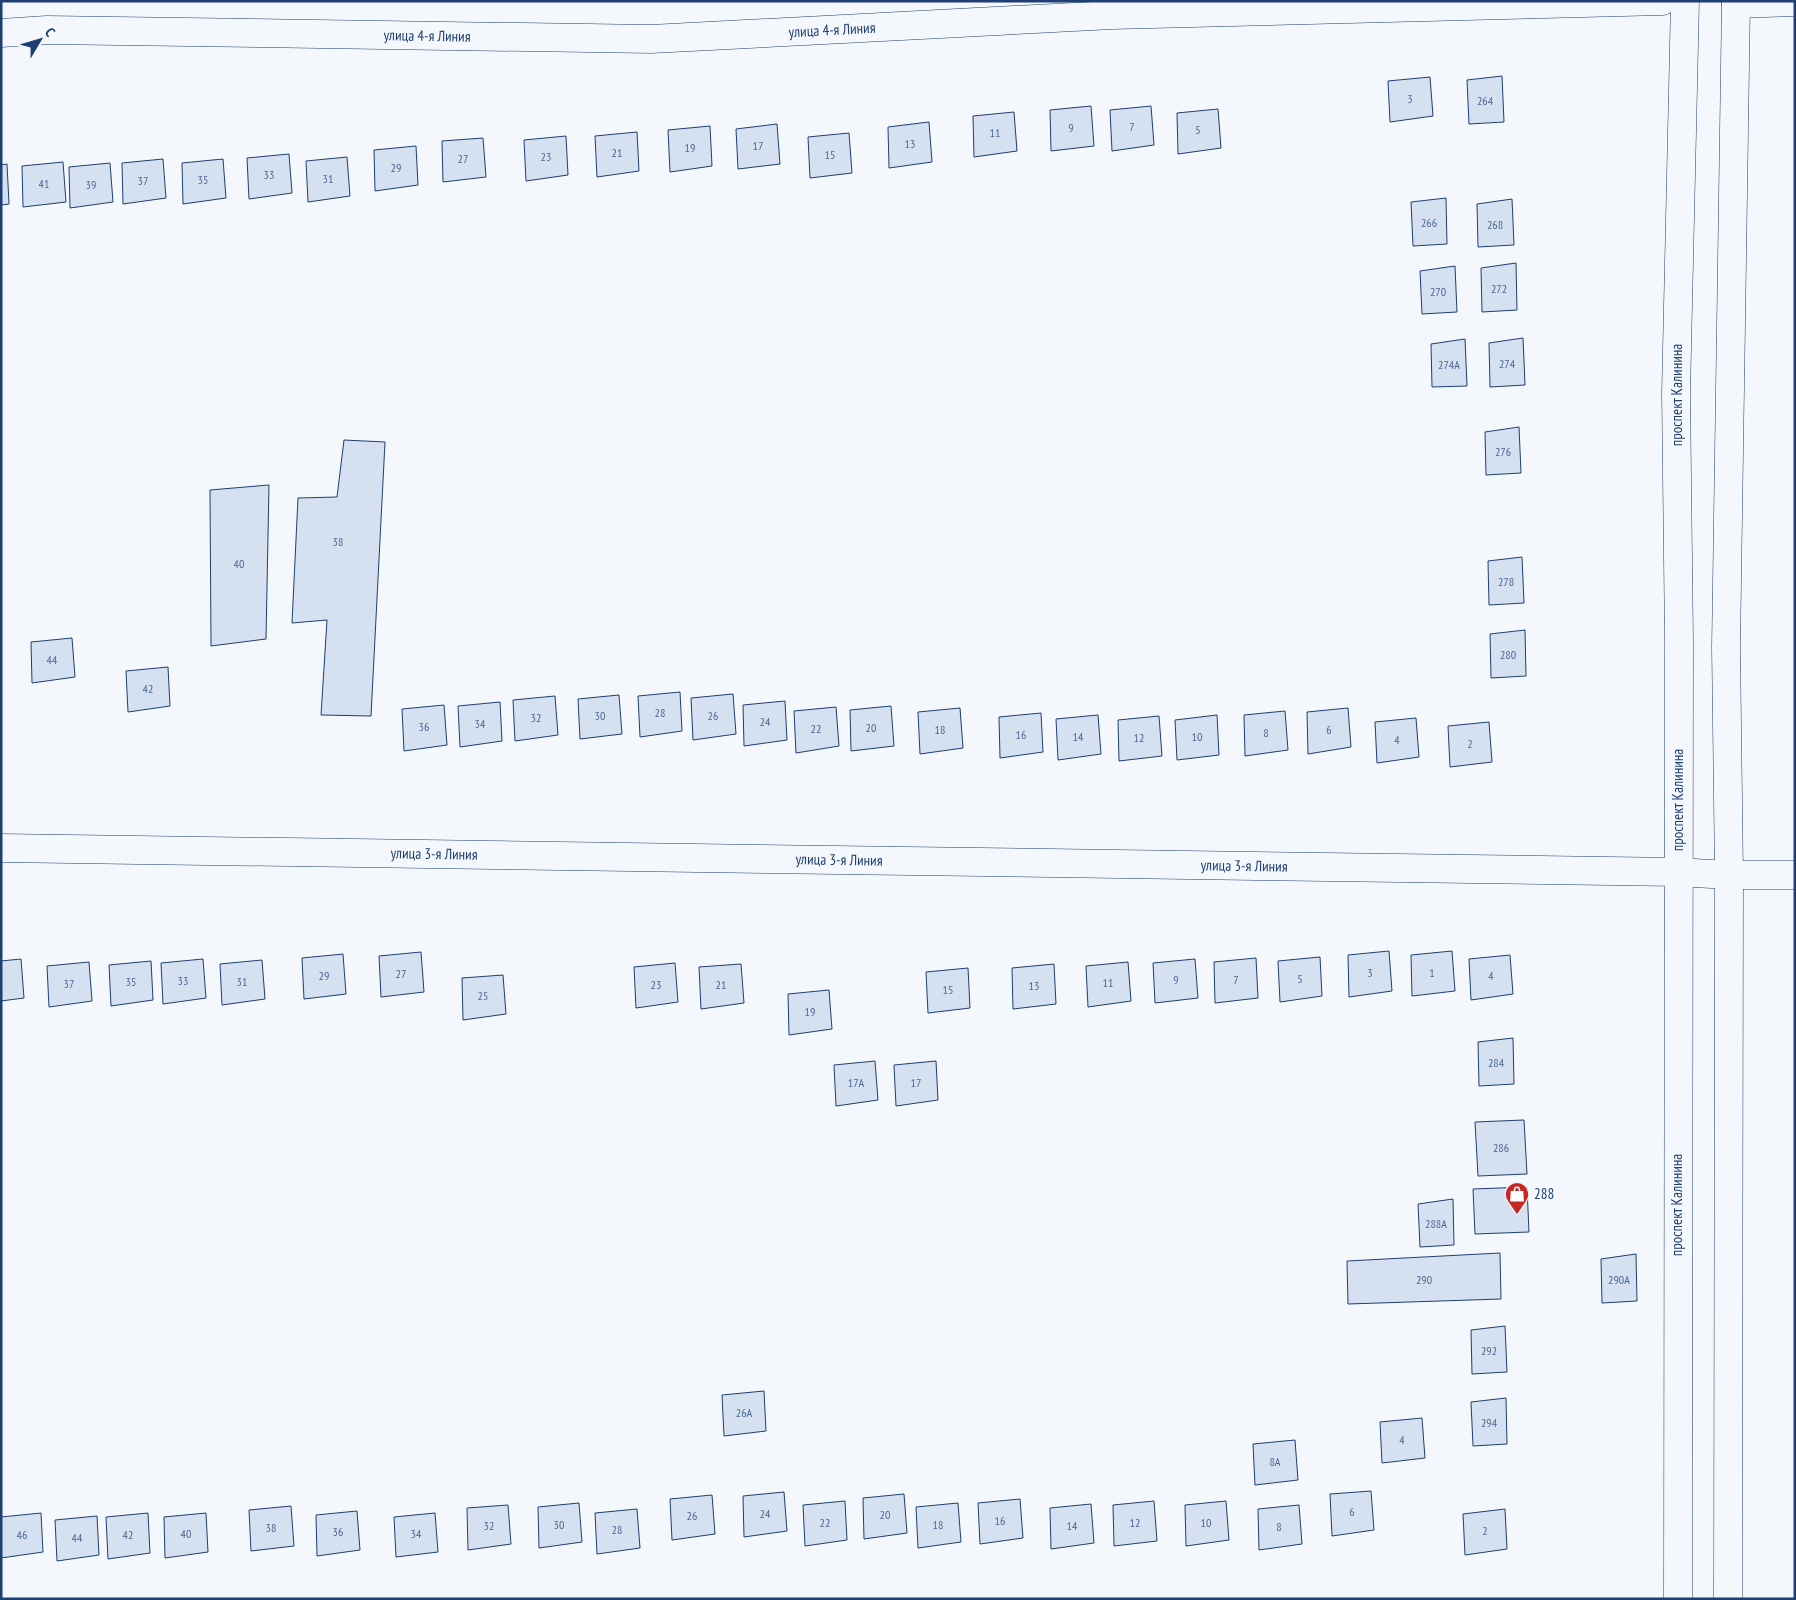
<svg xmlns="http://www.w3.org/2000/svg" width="1796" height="1600" viewBox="0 0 1796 1600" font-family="'PT Sans Narrow',sans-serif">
<rect width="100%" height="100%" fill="#f4f7fb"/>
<path fill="#d5e0f0" stroke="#1d3f73" d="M1502,76l2,46 -35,2 -2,-44z
M1430,77l3,39 -43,6 -2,-41z
M1091,106l3,40 -43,5 -1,-41z
M1151,106l3,39 -42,6 -2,-41z
M1218,109l3,39 -43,6 -1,-41z
M1014,112l3,39 -43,6 -1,-41z
M929,122l3,40 -43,6 -1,-41z
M777,124l3,40 -42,5 -2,-40z
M710,126l2,40 -42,6 -2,-42z
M637,132l2,39 -42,6 -2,-41z
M849,133l3,40 -42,5 -2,-41z
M566,136l2,39 -42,6 -2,-41z
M483,138l3,39 -43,5 -1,-41z
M416,146l2,39 -43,6 -1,-41z
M289,154l3,39 -43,6 -2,-41z
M347,157l3,39 -42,6 -2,-41z
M163,159l3,39 -43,6 -1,-41z
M223,159l3,39 -43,6 -1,-41z
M63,162l3,40 -43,5 -1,-41z
M110,163l3,39 -43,6 -1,-41z
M7,164l2,40 -8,1v-40z
M1446,198l1,46 -34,2 -2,-44z
M1512,199l2,46 -36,2 -1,-43z
M1516,263l1,47 -35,2 -1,-44z
M1455,266l2,46 -35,2 -2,-43z
M1523,338l2,47 -35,2 -1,-44z
M1465,339l2,47 -35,1 -1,-43z
M1519,427l2,46 -35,2 -1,-43z
M344,440l41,2 -14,274 -50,-1 6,-95 -35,3 6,-125 39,-1z
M269,485l-3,154 -55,7 -1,-156z
M1522,557l2,46 -35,2 -1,-44z
M1525,630l1,46 -35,2 -1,-44z
M72,638l3,39 -43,6 -1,-41z
M168,667l2,39 -42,6 -2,-41z
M680,692l2,39 -42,6 -2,-41z
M733,694l3,40 -43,6 -2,-42z
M619,695l3,39 -42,5 -2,-40z
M555,696l3,39 -43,6 -2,-41z
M785,701l2,39 -43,6 -1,-41z
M500,702l2,39 -42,6 -2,-41z
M444,705l3,40 -43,6 -2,-42z
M891,706l3,40 -43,5 -1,-41z
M836,707l3,39 -43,7 -2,-42z
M960,708l3,40 -43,6 -2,-42z
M1348,708l3,39 -43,7 -1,-42z
M1285,711l3,39 -43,6 -1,-41z
M1041,713l2,39 -43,6 -1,-41z
M1098,715l3,39 -43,6 -2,-41z
M1217,715l2,40 -42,5 -2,-40z
M1159,716l3,40 -43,5 -1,-41z
M1416,718l3,39 -42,6 -2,-41z
M1489,722l3,40 -42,5 -2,-41z
M1389,951l3,40 -43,6 -1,-42z
M1452,951l3,40 -43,5 -1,-41z
M421,952l3,40 -43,5 -2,-41z
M343,954l3,40 -42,5 -2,-41z
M1510,955l3,39 -42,6 -2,-41z
M1320,957l2,39 -42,6 -2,-41z
M1256,958l2,40 -43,5 -1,-41z
M21,959l3,39 -23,3v-40z
M203,959l3,39 -43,6 -2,-41z
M1195,959l3,39 -43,5 -2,-40z
M262,960l3,39 -43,6 -2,-41z
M151,961l2,39 -42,6 -2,-41z
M89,962l3,39 -43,6 -2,-41z
M1128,962l3,39 -43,6 -2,-41z
M675,963l3,39 -42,6 -2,-41z
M741,964l3,39 -43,6 -2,-42z
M1054,964l2,40 -43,5 -1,-41z
M968,968l2,40 -42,5 -2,-41z
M503,975l3,39 -43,6 -1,-42z
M829,990l3,39 -43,6 -1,-41z
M1513,1038l1,46 -35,2 -1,-44z
M875,1061l3,39 -42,6 -2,-41z
M936,1061l2,39 -42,6 -2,-41z
M1524,1120l3,54 -49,2 -3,-54z
M1527,1187l2,45 -54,2 -2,-45z
M1453,1199l1,46 -34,2 -2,-43z
M1500,1253l1,46 -153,5 -1,-43z
M1636,1254l1,47 -35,2 -1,-44z
M1505,1326l2,46 -35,2 -1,-44z
M764,1391l2,40 -42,5 -2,-41z
M1506,1398l1,46 -34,2 -2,-44z
M1422,1418l3,40 -43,5 -2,-41z
M1295,1440l3,40 -43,5 -2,-41z
M1371,1491l3,39 -42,6 -2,-42z
M784,1492l3,39 -43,6 -1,-41z
M904,1494l3,39 -43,6 -1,-41z
M712,1495l3,39 -43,6 -2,-41z
M1020,1499l3,39 -43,6 -2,-41z
M845,1501l2,39 -42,6 -2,-41z
M1154,1501l3,40 -43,5 -1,-41z
M1226,1501l3,39 -43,6 -1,-41z
M579,1503l3,39 -43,6 -1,-41z
M958,1503l3,39 -43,6 -2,-41z
M1091,1504l3,39 -43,6 -1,-41z
M508,1505l3,39 -43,6 -1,-42z
M1299,1505l3,39 -43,6 -1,-41z
M291,1506l3,40 -43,5 -2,-41z
M637,1509l3,39 -43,6 -2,-41z
M1505,1509l2,40 -42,6 -2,-41z
M357,1511l3,39 -43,6 -1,-41z
M41,1513l2,39 -42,6v-41z
M148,1513l2,40 -42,6 -2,-42z
M206,1513l2,39 -43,6 -1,-41z
M435,1513l3,39 -42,5 -2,-40z
M97,1516l2,39 -42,6 -2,-41z"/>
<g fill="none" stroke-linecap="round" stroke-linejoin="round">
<g stroke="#1d3f73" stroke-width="29">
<path id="street" d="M1,33l46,-3 604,9 461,-24 550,-14
M1,848l1676,24"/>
</g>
<g stroke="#1d3f73" stroke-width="29">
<path id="secondary" d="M1736,4l59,-2
M1677,872l52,3h66"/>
</g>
<g stroke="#1d3f73" stroke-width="29">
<path id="primary" d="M1678,1599l1,-958 -3,-248 9,-392
M1728,1599l1,-724 -3,-228 10,-646"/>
</g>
<use href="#street" stroke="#f4f7fb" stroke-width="28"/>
<use href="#secondary" stroke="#f4f7fb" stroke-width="28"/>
<use href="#primary" stroke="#f4f7fb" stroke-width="28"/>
</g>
<defs>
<g id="shop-pin" transform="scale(1.25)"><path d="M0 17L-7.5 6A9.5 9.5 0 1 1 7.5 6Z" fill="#c62828" stroke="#f4f7fb"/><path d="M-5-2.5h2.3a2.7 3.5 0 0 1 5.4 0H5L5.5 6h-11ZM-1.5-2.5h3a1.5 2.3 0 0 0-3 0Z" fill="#fff"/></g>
</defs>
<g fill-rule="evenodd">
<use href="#shop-pin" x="1517" y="1194"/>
</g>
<g text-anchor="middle" stroke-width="4" stroke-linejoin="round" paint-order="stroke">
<g font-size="12" fill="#4b6792">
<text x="1410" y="103">3</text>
<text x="1485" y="105">264</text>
<text x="1132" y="131">7</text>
<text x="1071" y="132">9</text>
<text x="1198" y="134">5</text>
<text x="995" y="137">11</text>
<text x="910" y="148">13</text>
<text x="758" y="150">17</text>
<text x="690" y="152">19</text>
<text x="617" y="157">21</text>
<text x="830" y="159">15</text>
<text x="546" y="161">23</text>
<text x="463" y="163">27</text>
<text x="396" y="172">29</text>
<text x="269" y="179">33</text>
<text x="328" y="183">31</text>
<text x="203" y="184">35</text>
<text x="143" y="185">37</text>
<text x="44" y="188">41</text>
<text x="91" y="189">39</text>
<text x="1429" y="227">266</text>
<text x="1495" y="229">268</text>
<text x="1499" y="293">272</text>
<text x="1438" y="296">270</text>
<text x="1507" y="368">274</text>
<text x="1449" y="369">274А</text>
<text x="1503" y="456">276</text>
<text x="338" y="546">38</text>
<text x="239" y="568">40</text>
<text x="1506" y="586">278</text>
<text x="1508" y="659">280</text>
<text x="52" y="664">44</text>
<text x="148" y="693">42</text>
<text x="660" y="717">28</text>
<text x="600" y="720">30</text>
<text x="713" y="720">26</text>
<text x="536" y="722">32</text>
<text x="765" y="726">24</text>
<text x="480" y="728">34</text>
<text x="424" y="731">36</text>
<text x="871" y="732">20</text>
<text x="816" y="733">22</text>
<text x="940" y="734">18</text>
<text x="1329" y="734">6</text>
<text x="1266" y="737">8</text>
<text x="1021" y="739">16</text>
<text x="1078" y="741">14</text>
<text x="1197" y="741">10</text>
<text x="1139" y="742">12</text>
<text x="1397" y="744">4</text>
<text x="1470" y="748">2</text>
<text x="1370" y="977">3</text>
<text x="1432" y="977">1</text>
<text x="401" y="978">27</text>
<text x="324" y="980">29</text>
<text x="1491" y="980">4</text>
<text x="1300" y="983">5</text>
<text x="1176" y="984">9</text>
<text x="1236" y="984">7</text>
<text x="183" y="985">33</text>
<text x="131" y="986">35</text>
<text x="242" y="986">31</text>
<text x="1108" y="987">11</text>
<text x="69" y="988">37</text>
<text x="656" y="989">23</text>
<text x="721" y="989">21</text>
<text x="1034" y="990">13</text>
<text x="948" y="994">15</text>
<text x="483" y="1000">25</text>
<text x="810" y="1016">19</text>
<text x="1496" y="1067">284</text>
<text x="856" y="1087">17А</text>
<text x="916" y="1087">17</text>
<text x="1501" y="1152">286</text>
<text x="1436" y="1228">288А</text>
<text x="1424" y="1284">290</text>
<text x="1619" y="1284">290А</text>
<text x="1489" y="1355">292</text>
<text x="744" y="1417">26А</text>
<text x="1489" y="1427">294</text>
<text x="1402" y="1444">4</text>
<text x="1275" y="1466">8А</text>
<text x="1352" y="1516">6</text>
<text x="765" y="1518">24</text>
<text x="885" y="1519">20</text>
<text x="692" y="1520">26</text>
<text x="1000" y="1525">16</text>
<text x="825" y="1527">22</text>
<text x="1135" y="1527">12</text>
<text x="1206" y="1527">10</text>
<text x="559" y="1529">30</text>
<text x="938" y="1529">18</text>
<text x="489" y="1530">32</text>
<text x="1072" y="1530">14</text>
<text x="1279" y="1531">8</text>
<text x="271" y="1532">38</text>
<text x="617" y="1534">28</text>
<text x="1485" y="1535">2</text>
<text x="338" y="1536">36</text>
<text x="186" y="1538">40</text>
<text x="416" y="1538">34</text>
<text x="22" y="1539">46</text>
<text x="128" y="1539">42</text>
<text x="77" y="1542">44</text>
</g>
<g font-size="15" fill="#1d3f73" stroke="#f4f7fb">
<text transform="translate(832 30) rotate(-3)" y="5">улица 4-я Линия</text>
<text transform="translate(427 36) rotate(1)" y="5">улица 4-я Линия</text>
<text transform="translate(1677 395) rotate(-90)" y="5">проспект Калинина</text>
<text transform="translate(1678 800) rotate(-90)" y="5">проспект Калинина</text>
<text transform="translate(434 854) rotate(1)" y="5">улица 3-я Линия</text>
<text transform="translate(839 860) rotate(1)" y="5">улица 3-я Линия</text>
<text transform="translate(1244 866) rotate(1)" y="5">улица 3-я Линия</text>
<text transform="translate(1677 1205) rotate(-90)" y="5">проспект Калинина</text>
</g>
<g font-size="15" fill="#1d3f73" stroke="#f4f7fb" text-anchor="start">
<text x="1534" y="1199">288</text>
</g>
</g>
<rect width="1796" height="1600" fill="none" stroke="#1d3f73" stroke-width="5"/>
<g transform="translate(40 40) rotate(52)" stroke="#f4f7fb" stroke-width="4" paint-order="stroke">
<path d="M0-4L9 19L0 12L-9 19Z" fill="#1d3f73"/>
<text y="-8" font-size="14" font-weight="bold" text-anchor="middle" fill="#1d3f73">С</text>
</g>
</svg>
